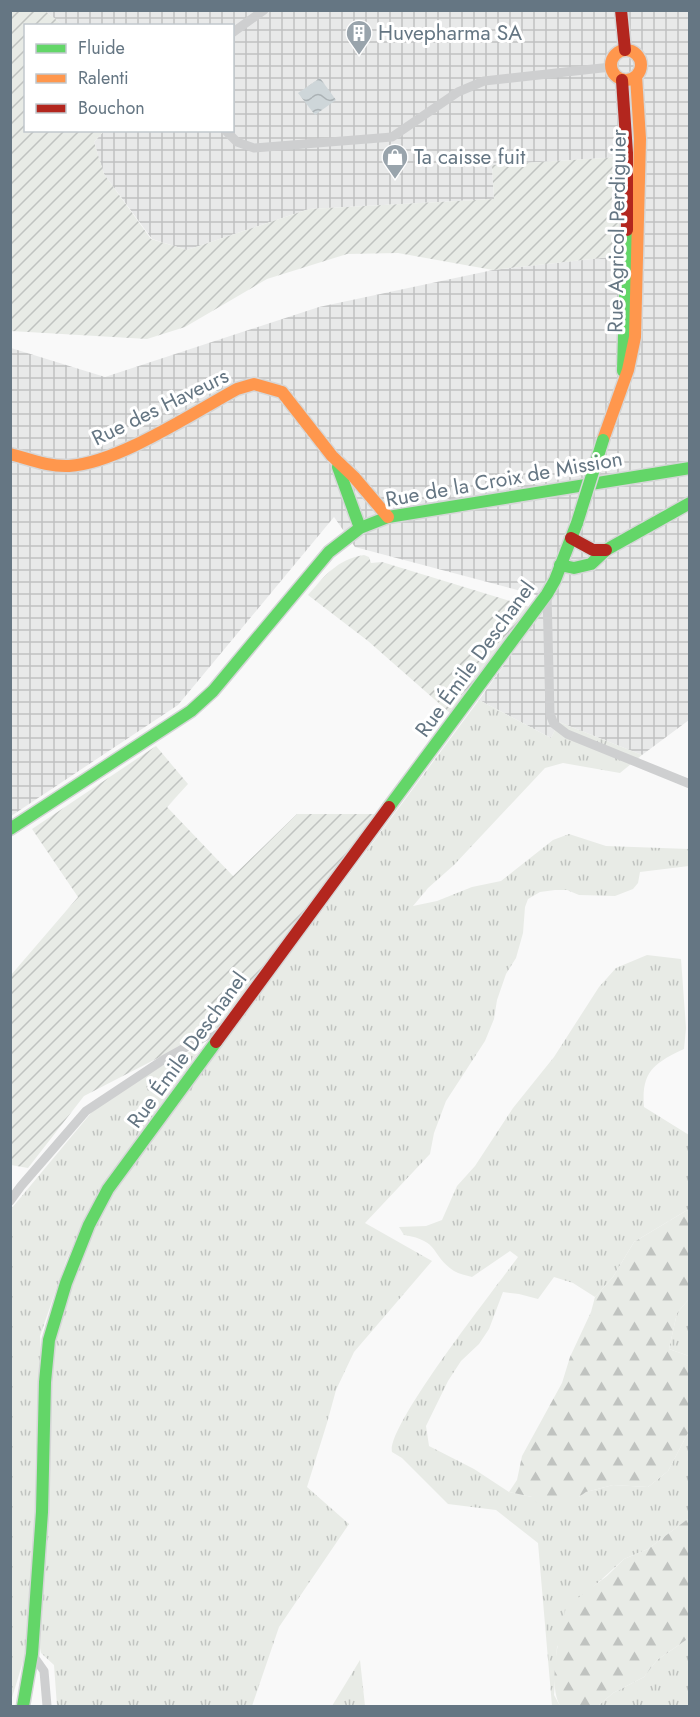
<svg xmlns="http://www.w3.org/2000/svg" width="700" height="1717" viewBox="0 0 700 1717" font-family="Jost,sans-serif">
<defs>
<pattern id="industrial-grid" width="8" height="8" patternUnits="userSpaceOnUse" patternTransform="scale(1.5)"><rect width="8" height="8" fill="#e8e9e9"/><path d="M0 4h8M4 0v8" fill="none" stroke="#c0c1c2"/></pattern>
<pattern id="grass-tufts" width="24" height="20" patternUnits="userSpaceOnUse" patternTransform="scale(1.5)"><rect width="24" height="20" fill="#e8ebe6"/><path d="M3 7l-1-3M5 7V3M7 7l1-3M15 17l-1-3M17 17v-4M19 17l1-3" fill="none" stroke="#c0c3c0"/></pattern>
<pattern id="forest-firs" width="22" height="20" patternUnits="userSpaceOnUse" patternTransform="scale(1.5)"><rect width="22" height="20" fill="#e8ebe6"/><path d="M5 1l3.5 6h-7zM16 11l3.5 6h-7z" fill="#c0c3c0"/></pattern>
<pattern id="garden-furrows" width="10" height="10" patternUnits="userSpaceOnUse" patternTransform="scale(1.5)"><rect width="10" height="10" fill="#e8ebe6"/><path d="M-1 1l2-2M0 10L10 0M9 11l2-2" fill="none" stroke="#c0c3c0"/></pattern>
<pattern id="water-waves" width="16" height="10" patternUnits="userSpaceOnUse" patternTransform="scale(1.5)"><rect width="16" height="10" fill="#ced6d9"/><path d="M0 5q4-4 8 0t8 0" fill="none" stroke="#abb2b5"/></pattern>
</defs>
<rect width="100%" height="100%" fill="#f9f9f9"/>
<path fill="url(#industrial-grid)" d="M45,11h644v709l-47,35 -83,-33 -8,16 -72,-38 72,-101 -196,-52 -21,-30 -156,188 -167,111v-468l94,29 214,-70 174,-37 126,-14 1,-99 -128,8 2,34 -185,10 -122,41 -35,-11 -48,-65 -10,-32 10,-11 128,-1v-104l-169,-1z"/>
<path fill="url(#grass-tufts)" d="M479,700l72,38 8,-16 83,33 -22,18 -57,-10 -18,5 -91,97 -26,23 -15,18 24,-5 35,-14 29,-6 52,-41 16,-6 37,12 83,3v17l-49,6 -2,11 -5,6 -18,7 -36,-1 -12,-5h-12l-15,2 -12,7 -3,8 -2,26 -7,25 -10,16 -9,26 -3,19 -9,22 -39,60 -12,32 -4,21 -65,69 67,38 -78,91 -18,38 -9,33 -20,64 42,37 -70,103 -27,79h-195l-3,-41 -13,-12 -2,-10c3,-49 7,-97 10,-146 3,-52 -1,-104 7,-155 8,-53 34,-111 62,-157z
M647,955l34,4 5,69 -2,21c-30,14 -43,23 -40,58l45,28v74l-55,33 -21,35 -18,20 -22,-14 -19,-6 -16,22 -19,-5 -16,-2 -14,37 -10,15 -18,17 -13,20 -22,45 3,20 45,23 35,23 23,5h47l7,-5 27,-7 35,2 20,-16 21,-40v87l-41,31 -24,10 -33,30 -34,58 -3,48 6,11h-8l-14,-163 -42,-33 -48,-6 -46,-46 -10,-6c-6,-26 105,-166 126,-195l-8,-6 -38,26c-6,-2 -13,-3 -18,-6 -24,-16 -13,-30 -50,-36l-5,-8 27,-1 16,-6 15,-34 18,-20 38,-58 41,-51 45,-70 17,-19z
M197,1048l4,1 -95,132 -17,28 -23,52 -26,75 2,26 -6,81 -2,114 -9,98 -14,46v-492l85,-102 54,-35z
M689,1299v57l-20,-7 8,-36z
M689,1638v68h-91l15,-13 31,-16 13,-17z
M360,1660l5,46h-33z"/>
<path fill="url(#forest-firs)" d="M689,1209v90l-12,14 -8,36 20,7v75l-21,40 -20,16 -35,-2 -27,7 -7,5 -41,7 -6,-7 -23,-5 8,-12 5,-24 40,-73 8,-26 21,-45 4,-15 18,-20 21,-35z
M689,1518v120l-32,22 -13,17 -31,16 -15,13h-38c-13,-25 0,-72 6,-99l41,-31 17,-17 24,-10z"/>
<path fill="url(#garden-furrows)" d="M10,11h35l18,14 -37,1v104l78,1 -10,11 10,32 47,65 36,11 122,-41 185,-10 -2,-34 128,-8 -1,99 -126,14 -95,-17 -51,1 -80,25 -82,48 -38,12 -136,-8z
M364,555l5,2 2,6 11,-1 148,45 -80,106 -82,-72 -60,-46c18,-20 28,-35 56,-40z
M156,746l32,38 -21,23 66,69 64,-62h80l-157,212 -136,70 -56,72 -17,-3v-190l67,-78 -46,-68z"/>
<path fill="url(#water-waves)" d="M320,78l16,22 -21,15 -17,-22z"/>
<g fill="none" stroke-linecap="round" stroke-linejoin="round">
<g stroke="#d5d6d7" stroke-width="15">
<path id="fast" d="M623,371l4,-141
M338,467l22,61
M560,565l14,3 17,-4 15,-14 84,-47
M389,807l158,-213 8,-14 22,-57
M10,829l181,-118 22,-20 116,-139 31,-24 28,-11 302,-49
M23,1706l9,-52 10,-142 3,-130 4,-42 17,-57 23,-58 19,-36 108,-147"/>
</g>
<g stroke="#d5d6d7" stroke-width="15">
<path id="slow" d="M611 65a15 15 0 1 1 30 0a15 15 0 1 1-30 0Z
M603,440l25,-70 7,-33 5,-198 -4,-63
M10,454c19,5 39,13 59,12 49,-3 124,-53 168,-77l17,-5 28,8 50,64 22,21 34,40"/>
</g>
<g stroke="#d5d6d7" stroke-width="15">
<path id="jam" d="M621,10l4,40
M622,80l5,73v77
M571,538l22,12h13
M216,1042l173,-235"/>
</g>
<path stroke="#cecfd0" stroke-width="9" d="M232,33l32,-23
M225,130l12,12 17,6 138,-11 66,-45 26,-11 127,-14
M547,594l3,120 4,10 13,10 123,50
M10,1201l11,-15 65,-75 77,-51 45,-25h14
M32,1654l12,17 3,35"/>
<use href="#fast" stroke="#63d668" stroke-width="12"/>
<use href="#slow" stroke="#ff974d" stroke-width="12"/>
<use href="#jam" stroke="#b3261e" stroke-width="12"/>
<g stroke="#d5d6d7" stroke-width="15" stroke-linecap="butt">
<path id="fast-bridge" d="M577,523l26,-83"/>
</g>
<use href="#fast-bridge" stroke="#63d668" stroke-width="12"/>
</g>
<defs>
<g id="building-pin" transform="scale(1.35)"><path d="M0 17L-7.5 6A9.5 9.5 0 1 1 7.5 6Z" fill="#99a4ac" stroke="#fff"/><path d="M-4-6H4V6H1V3H-1V6H-4ZM-2.5-4.3h1.7v1.8h-1.7ZM.8-4.3h1.7v1.8H.8ZM-2.5-1h1.7V.8h-1.7ZM.8-1h1.7V.8H.8Z" fill="#fff"/></g>
<g id="shop-pin" transform="scale(1.35)"><path d="M0 17L-7.5 6A9.5 9.5 0 1 1 7.5 6Z" fill="#99a4ac" stroke="#fff"/><path d="M-5-2.5h2.3a2.7 3.5 0 0 1 5.4 0H5L5.5 6h-11ZM-1.5-2.5h3a1.5 2.3 0 0 0-3 0Z" fill="#fff"/></g>
</defs>
<g fill-rule="evenodd">
<use href="#building-pin" x="359" y="33"/>
<use href="#shop-pin" x="395" y="157"/>
</g>
<g text-anchor="middle" stroke-width="6" stroke-linejoin="round" paint-order="stroke">
<g font-size="21" fill="#657683" stroke="#fff" text-anchor="start">
<text x="378" y="40">Huvepharma SA</text>
<text x="414" y="164">Ta caisse fuit</text>
</g>
<g font-size="21" fill="#657683" stroke="#fff">
<text transform="translate(617 231) rotate(-89)" y="7">Rue Agricol Perdiguier</text>
<text transform="translate(160 407) rotate(-26)" y="7">Rue des Haveurs</text>
<text transform="translate(504 479) rotate(-10)" y="7">Rue de la Croix de Mission</text>
<text transform="translate(475 659) rotate(-54)" y="7">Rue Émile Deschanel</text>
<text transform="translate(187 1050) rotate(-54)" y="7">Rue Émile Deschanel</text>
</g>
</g>
<rect width="700" height="1717" fill="none" stroke="#657683" stroke-width="24"/>
<rect x="24" y="24" width="210" height="108" fill="#ffffff" stroke="#c1c8cd" stroke-width="1.5"/>
<rect x="36" y="44" width="30" height="9" fill="#63d668" stroke="#c1c8cd" stroke-width="1.5"/>
<text x="78" y="54" font-size="18" fill="#657683">Fluide</text>
<rect x="36" y="74" width="30" height="9" fill="#ff974d" stroke="#c1c8cd" stroke-width="1.5"/>
<text x="78" y="84" font-size="18" fill="#657683">Ralenti</text>
<rect x="36" y="104" width="30" height="9" fill="#b3261e" stroke="#c1c8cd" stroke-width="1.5"/>
<text x="78" y="114" font-size="18" fill="#657683">Bouchon</text>
</svg>
